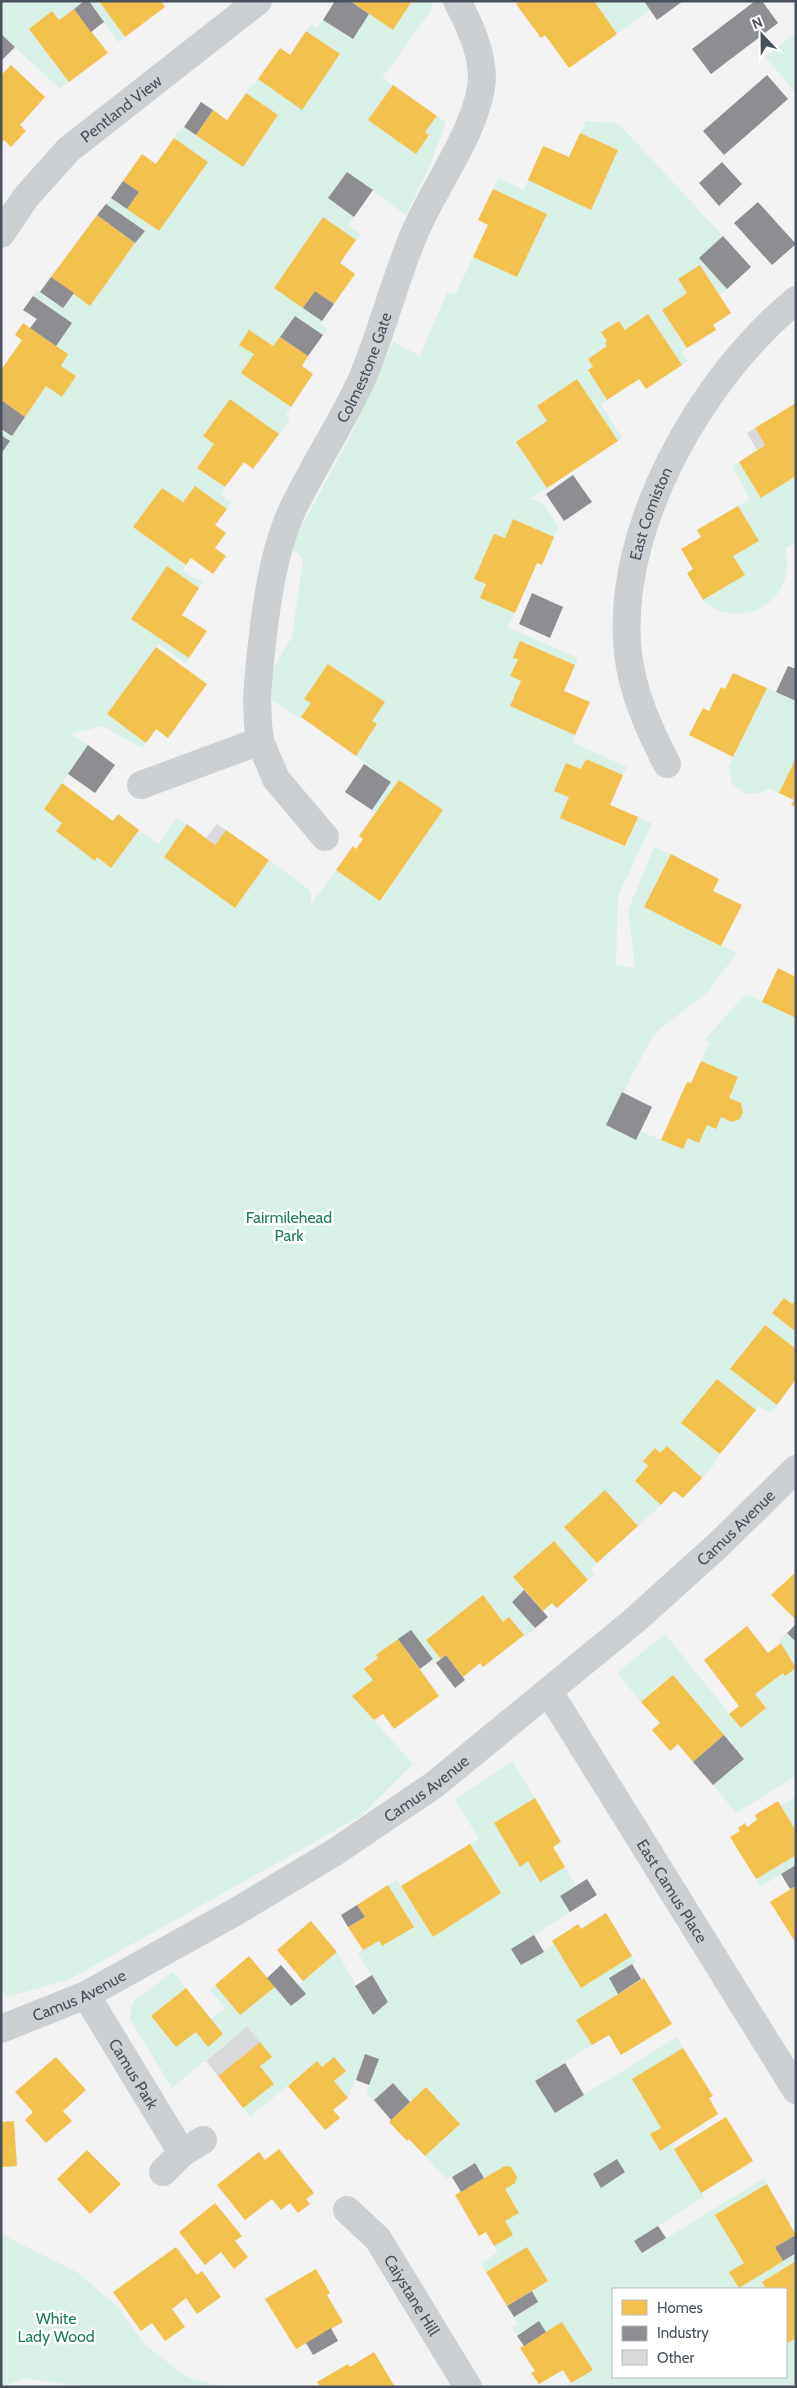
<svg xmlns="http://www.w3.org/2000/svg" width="797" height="2388" viewBox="0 0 797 2388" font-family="Cabin,sans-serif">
<rect width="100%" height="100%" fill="#f2f2f2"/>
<path fill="#d8f0e5" d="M1,1h83l-25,19 -7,-9 -23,18 40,53 -9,7 -59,-55z
M89,1h10l26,36 -7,5z
M412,1h18l3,7 -51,70 11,7 -25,35 48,33 13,-18 -4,-3 12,-16 9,6 -15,41 -25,52 -59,-43 -19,26 26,19 -6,8 13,9 -5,6 -33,-23 -49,70 48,34 -2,3 7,5 -4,6 -28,-19 -22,30 -24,-16 -9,15 14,9 -13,19 50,34 -5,8 4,3 -11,16 -49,-35 -27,36 11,9 -17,23 28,20 -4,7 11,8 -5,7 -32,-23 -12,16 -21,-14 -29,39 53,38 -3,5 9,7 12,4 -5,7 -32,-22 -36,53 58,39 -4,5 -27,-19 -51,70 39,29 -4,5 -39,-22 -32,8 17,11 -44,64 18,14 -6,8 39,30 2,-4 14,11 28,-38 19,14 19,-27 10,7 -23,33 71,51 34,-48 42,31v14l25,-35 45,31 62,-91 -44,-30 -23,33 -4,-3 19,-28 -35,-26 21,-31 -5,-4 12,-19 -55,-38 -25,35 7,4 -11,16 -28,-19v-30l20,-33 11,-77 -12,-14 59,-109 43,-95 27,14 27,-64 8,3 18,-38 44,20 30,-63 -54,-25 5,-11 25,12 5,-10 63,29 27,-59 -38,-17 6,-12 32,2 105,113 -24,22 28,31 -7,6 -20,-30 -13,28 -25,17 25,38 -5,4 6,9 -6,4 -34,-51 -23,16 -6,-9 -17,11 5,9 -2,2 2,3 -19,13 5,8 -5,4 19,29 -6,4 21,34 -4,3 -41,-62 -40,27 10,15 -31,21 31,46 -16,11 12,5 16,23 -5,10 -41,-18 -8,19 -11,-4 -20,45 12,5 -6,14 35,15 -8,14 71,31 -3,7 -55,-24 -6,17 4,1 -8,17 11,5 -10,25 64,29 -3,7 55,25 -4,8 -37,-16 -5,10 -15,-6 -12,27 15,7 -9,21 66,29 12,-30 14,6 -34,73 -2,69 19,3 -7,-58 26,-63 17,7 -27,53 93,46 -31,41 -45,34 -10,11 -45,86 29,15 5,-9 43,18 5,-11 11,5 8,-18 9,4 5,-12 11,5 8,-3 3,-8 -2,-8 -12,-5 9,-21 -37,-16 8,-18 -5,-3 42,-46 50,24v282l-4,4 -8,-6 -12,15 24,19v17l-31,-24 -34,44 46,36 -7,8 -10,-7 -4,4 -39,-31 -35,44 38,31 -7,9 1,2 -12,13 -35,-32 -7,7 -5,-5 -12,13 5,5 -13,15 26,24 -23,21 -33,-36 -41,37 33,36 -6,7 4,4 -7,6 -34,-39 -41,36 11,13 -12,12 23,26 -10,9 -16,-20 -6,5 -20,-26 -57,43 15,20 -5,4 -25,-33 -35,25 2,3 -14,11 9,11 -21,16 61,68 -52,52 -293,164 -62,17 -5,-9v-1534l9,-13 -9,-6v-6l11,7 34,-50 16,11 14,-21 -15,-10 7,-12 -12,-8 16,-23 -39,-27 4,-6 26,18 11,-15 16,12 54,-74 -38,-27 5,-6 48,33 49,-69 -34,-24 4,-7 2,1 4,-5 59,40 35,-52 -32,-22 5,-8 2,1 5,-7 44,30 38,-55 -34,-23 5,-7 6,4 6,-8 30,19 16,-25 24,16z
M594,1h50l6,9 -33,24z
M796,32v61l-31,-36z
M739,462l22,36 35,-22v67l-11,5c2,9 4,18 1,27 -9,38 -55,51 -83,26l41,-26 -11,-19 25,-15 -20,-35 12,-7 -18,-33z
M767,688l29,13v57l-17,35 -10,-5 -8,5 -15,1 -14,-10 -3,-17z
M787,1633l9,9v24l-17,-26z
M665,1634l76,94 25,-20 -11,-14 28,-21 2,3 11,-8v108l-60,37 -23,-28 31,-27 -71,-83 -32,27 -24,-29z
M512,1761l23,37 -41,26 26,42 8,-5 12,20 25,-14 11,19 -16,10 10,16 -58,37 9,16 33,-20 27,43 51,-32 3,6 -26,16 9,16 -42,26 16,25 -57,36 20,32 122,-76 6,11 -51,32 29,48 -11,6 10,17 11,-7 33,53 -70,44 8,12 122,-75 3,6 -51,31 28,48 -15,9 10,15 57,-34v8l-34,21 4,7h-153v88h173v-33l10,-6v49h-230l27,-17 -31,-48 -16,10 -7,-11 -22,15 -5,-9 6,-3 -4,-7 24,-15 -6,-11 16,-10 -21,-34 -41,25 -5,-9 17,-11 -4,-6 11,-25 14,-9 -14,-23 10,-6 2,-6 -6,-10 -6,-1 -21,12 -9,-15 -28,17 -22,-24 35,-32 -34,-37 -16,15 -17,-19 -19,17 -8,-7 12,-34 -12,-5 -18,44 -14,-17 12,-10 -12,-13 -12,9 -5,-6 -67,56 -7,-9 31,-24 -14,-18 12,-9 -25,-31 -75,62 -42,-69 2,-14 3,-5 38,-28 13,16 -35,29 25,30 20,-15 12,15 15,-13 -12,-15 14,-11 -16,-19 6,-4 25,30 35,-28 17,19 13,-12 -7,-9 39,-33 36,63 15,-14 -30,-48 21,-12 4,5 31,-20 -26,-41 9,-5 36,57 68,-44 -31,-49 9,-5 -24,-39z
M796,1796v35l-15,-25z
M796,1855v10l-36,22 -4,-8z
M1,2234l76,38 42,36 25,36 43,33 37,10h-140l-58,-9 -25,9z"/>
<path fill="#f2c14e" d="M99,1h62l4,6 -40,30z
M350,1h62l-19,29z
M519,1h75l23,33 -48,34 -24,-33 -4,3 -25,-34z
M74,9l34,44 -39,29 -40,-53 23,-18 7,9z
M306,31l34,23 -38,56 -44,-31 22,-31 10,7z
M11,65l34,32 -25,28 6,6 -15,16 -7,-7 -3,4v-69z
M393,85l44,31 -12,16 4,3 -13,19 -48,-34z
M246,93l32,22 -35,52 -47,-32 17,-25 14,10z
M580,133l38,17 -27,60 -63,-30 15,-34 26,11z
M174,138l34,24 -49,69 -32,-22 12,-17 -16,-11 19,-27 14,10z
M493,189l54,25 -30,63 -44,-20 15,-32 -10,-5z
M97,215l38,28 -45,63 -39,-29z
M323,217l33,23 -16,23 15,11 -21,30 -19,-13 -12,17 -29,-20z
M700,265l31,48 -18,12 3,5 -29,18 -25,-38 25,-17 -9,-14z
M648,314l34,51 -36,24 -7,-10 -32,21 -19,-30 5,-3 -5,-8 19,-13 -2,-3 2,-2 -6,-9 18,-11 6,9z
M23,323l45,31 -7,12 15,10 -14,21 -16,-11 -21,31 -24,-17v-30l21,-30 -7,-5z
M249,330l24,16 7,-9 28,19 -6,10 11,8 -22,33 -50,-34 13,-19 -15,-9z
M577,379l41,62 -71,47 -31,-46 31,-21 -10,-15z
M230,399l49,35 -26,35 -9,-7 -19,25 -28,-19 17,-24 -11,-8z
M796,403v73l-35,22 -22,-36 26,-17 -10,-17z
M195,486l32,23 -12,16 11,8 -11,15 11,8 -13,18 -22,-16 -5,7 -53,-38 29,-39 21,14z
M738,506l21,35 -26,15 12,19 -42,25 -16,-27 6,-4 -12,-20 20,-12 -4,-7z
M513,519l41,18 -12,28 -5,-2 -22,50 -35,-15 6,-14 -12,-5 20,-45 11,4z
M167,566l32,22 -17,27 25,16 -18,27 -58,-39z
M520,641l55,24 -11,26 26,11 -15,33 -65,-29 11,-25 -11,-5 8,-17 -5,-1z
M156,647l51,37 -39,54 -12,-9 -10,14 -39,-29z
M328,664l57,38 -13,19 5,3 -21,32 -55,-39 10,-14 -7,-4z
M733,673l34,15 -34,69 -44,-22 14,-27 6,3 12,-24 4,2z
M796,758v49l-5,-2 3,-5 -15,-7z
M586,759l37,16 -13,30 28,12 -13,29 -65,-28 9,-21 -15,-6 12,-28 15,6z
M399,780l44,30 -63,91 -44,-31 17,-24 3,3 7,-10 -4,-3z
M62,783l51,38 5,-7 21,16 -28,38 -14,-11 -2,4 -39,-30 6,-8 -18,-14z
M187,824l28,21 11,-15 43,30 -34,48 -71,-51z
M671,854l48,25 -6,12 29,14 -21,41 -77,-39z
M778,968l18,9v41l-34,-16z
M701,1061l37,16 -9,21 12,5 2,9 -3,7 -8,3 -11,-5 -5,12 -9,-4 -8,18 -11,-5 -5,11 -22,-9 26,-58 4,1z
M784,1298l8,6 4,-4v32l-24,-19z
M765,1325l31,24v30l-19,26 -47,-36z
M717,1379l39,31 -36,44 -39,-31z
M667,1446l35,32 -19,20 -9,-7 -13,14 -26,-24 13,-15 -5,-5 12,-13 5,5z
M605,1490l33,36 -41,37 -33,-36z
M554,1541l34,39 -31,28 -5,-5 -9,8 -30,-34z
M796,1572v48l-25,-25z
M483,1595l20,27 6,-5 15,18 -41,32 -3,-4 -17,14 -17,-22 -5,4 -15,-19z
M747,1626l21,27 13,-10 15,25 -11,8 -2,-3 -28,21 11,14 -25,20 -12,-14 10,-8 -35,-46z
M398,1639l41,57 -45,33 -11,-15 -9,6 -22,-24 21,-16 -9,-11 14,-11 -2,-3z
M673,1675l51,60 -31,27 -15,-18 -8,7 -18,-21 8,-7 -19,-21z
M535,1798l26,44 -8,5 12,20 -25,15 -12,-21 -8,6 -26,-44z
M778,1801l18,30v24l-40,24 -26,-42 10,-6 -2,-3 7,-5 2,4 10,-7 -2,-5z
M470,1844l31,49 -68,44 -32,-51z
M388,1885l26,42 -32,19 -3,-5 -16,9 -15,-23 17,-10 -8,-12z
M796,1886v57l-26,-41z
M606,1913l26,43 -51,32 -29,-47 26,-17 3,5z
M311,1921l26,31 -34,29 -26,-31z
M249,1956l26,31 -35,28 -25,-30z
M644,1978l28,46 -51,31 -12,-20 -17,10 -16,-25z
M186,1988l37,46 -15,13 -12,-15 -20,15 -25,-31z
M260,2042l12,15 -12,9 14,18 -31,24 -25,-32z
M683,2048l30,48 -4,2 9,16 -58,37 -10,-17 11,-6 -29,-49z
M56,2057l30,33 -23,21 9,10 -26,22 -21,-23 8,-8 -18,-20z
M334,2057l12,14 -12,10 14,17 -15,12 7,8 -15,12 -37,-44 29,-25 5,6z
M426,2087l34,37 -35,32 -16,-17 -2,2 -18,-19z
M726,2117l27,44 -52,32 -27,-44z
M14,2121l3,45 -16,1v-45z
M279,2149l35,44 -8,6 4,5 -12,9 -8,-10 -9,7 -9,-11 -27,21 -28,-35 42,-33 6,8z
M87,2150l34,34 -31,30 -33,-35z
M505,2166l6,1 6,10 -2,6 -10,6 14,24 -14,8 8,14 -19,11 -8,-14 -7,4 -24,-41z
M767,2184l29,51 -21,12 8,14 -44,27 -10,-16 15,-9 -29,-48z
M215,2203l27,33 -7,5 13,16 -14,12 -13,-17 -16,13 -26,-33z
M176,2247l21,28 5,-4 19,26 -24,17 -11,-16 -14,11 13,18 -20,14 -13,-18 -11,8 -28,-39z
M527,2247l21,34 -41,25 -21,-34z
M796,2261v77l-10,6 1,-21 -1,-34h-20l-4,-7z
M316,2269l14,24 -3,2 16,27 -47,27 -31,-50z
M562,2322l31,48 -22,13 -8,-13 -24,14 -8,-11 4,-2 -15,-23z
M374,2352l21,35h-75l-3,-5 31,-18 2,3z"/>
<path fill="#8d8d92" d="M84,1h5l15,21 -13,10 -17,-23z
M335,1h15l19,13 -16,25 -30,-19z
M644,1h39l-26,19z
M755,1h7l16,22 -67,51 -19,-25z
M1,34l14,13 -14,14z
M767,75l21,24 -64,56 -21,-24z
M201,102l12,8 -17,25 -12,-8z
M722,162l20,22 -23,22 -20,-23z
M347,172l26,18 -19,27 -26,-19z
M123,181l16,11 -12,17 -16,-11z
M758,202l38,42 -24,21 -38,-42z
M106,204l39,27 -10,12 -38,-28z
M723,236l28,31 -24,22 -28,-31z
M51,277l23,16 -11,15 -23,-16z
M315,291l19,13 -12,17 -19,-13z
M33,296l39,27 -16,23 -26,-18 7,-9 -14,-9z
M295,316l28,19 -15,21 -28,-19z
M1,400l24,17 -13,19 -11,-7z
M1,435l9,6 -9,13z
M573,475l19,27 -28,19 -18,-27z
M532,593l31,14 -13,31 -31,-14z
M788,666l8,3v32l-20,-9z
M88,745l27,20 -20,28 -27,-19z
M364,764l27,18 -19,28 -27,-18z
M622,1092l30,15 -16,33 -30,-15z
M524,1590l24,27 -13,11 -23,-26z
M796,1624v18l-9,-9z
M411,1630l22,29 -13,10 -22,-30z
M446,1655l19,25 -10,8 -19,-25z
M724,1735l20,24 -31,26 -20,-23z
M796,1865v21l-6,3 -9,-15z
M587,1879l10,16 -27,17 -10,-16z
M357,1905l8,12 -17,10 -7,-12z
M534,1935l10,17 -23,13 -10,-16z
M632,1964l9,15 -23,15 -9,-16z
M281,1965l25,29 -15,12 -24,-28z
M372,1975l16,27 -15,13 -18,-29z
M365,2054l14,5 -10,26 -13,-5z
M565,2063l19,32 -29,18 -20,-32z
M393,2083l17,19 -19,18 -17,-20z
M617,2159l8,13 -24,16 -8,-14z
M475,2163l9,15 -23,14 -9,-15z
M658,2226l8,12 -24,15 -8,-12z
M796,2235v18l-13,8 -8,-14z
M532,2291l6,11 -24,15 -7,-11z
M539,2321l7,11 -22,14 -7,-10z
M331,2328l7,13 -25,14 -7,-12z"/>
<path fill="#d9dadc" d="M755,428l10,17 -8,5 -10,-17z
M217,824l9,6 -11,15 -9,-7z
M247,2026l13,16 -42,34 -12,-15z"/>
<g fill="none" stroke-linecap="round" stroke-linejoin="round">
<g stroke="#cdd0d3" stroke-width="28">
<path id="s1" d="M1,234l25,-37 42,-47 190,-149"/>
<path d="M260,741l16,38 49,58"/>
<path id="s2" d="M667,764c-18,-35 -34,-70 -39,-110 -14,-125 74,-277 168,-354"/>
<path id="s3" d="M141,785l119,-44c-6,-38 -1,-69 3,-107 5,-40 11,-81 27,-119 21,-46 50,-88 71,-134 21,-48 33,-100 54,-149 20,-47 57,-94 66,-144 5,-28 -11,-63 -24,-87"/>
<path id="s4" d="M549,1692l247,398"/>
<path id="s5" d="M86,1995l96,158 21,-13"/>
<path id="s6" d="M1,2029l85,-34 151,-84 98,-59 99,-67 201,-165 81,-73 80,-78"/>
<path d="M163,2172l19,-19"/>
<path id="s7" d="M347,2210l31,29 90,148"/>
</g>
</g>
<g text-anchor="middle" stroke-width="5" stroke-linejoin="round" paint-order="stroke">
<g font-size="16" fill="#49515e" stroke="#fff">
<text dy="6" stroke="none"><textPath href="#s1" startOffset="175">Pentland View</textPath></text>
<text dy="6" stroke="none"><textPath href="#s3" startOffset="522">Colmestone Gate</textPath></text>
<text dy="6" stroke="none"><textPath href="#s2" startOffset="261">East Comiston</textPath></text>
<text dy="6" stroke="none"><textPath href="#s6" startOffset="895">Camus Avenue</textPath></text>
<text dy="6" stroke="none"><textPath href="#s6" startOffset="490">Camus Avenue</textPath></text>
<text dy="6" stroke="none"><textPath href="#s4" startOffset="234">East Camus Place</textPath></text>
<text dy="6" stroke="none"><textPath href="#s6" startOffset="85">Camus Avenue</textPath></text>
<text dy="6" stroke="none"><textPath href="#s5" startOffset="92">Camus Park</textPath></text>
<text dy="6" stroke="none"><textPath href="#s7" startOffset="108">Caiystane Hill</textPath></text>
</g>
<g font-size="16" fill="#1c7d5b" stroke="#fff">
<text x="289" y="1223">Fairmilehead<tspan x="289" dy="18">Park</tspan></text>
<text x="56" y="2324">White<tspan x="56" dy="18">Lady Wood</tspan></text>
</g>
</g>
<rect width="797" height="2388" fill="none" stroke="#49515e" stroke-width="5"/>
<rect x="612" y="2288" width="175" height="90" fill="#ffffff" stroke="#b6b9bf"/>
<rect x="622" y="2300" width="25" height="15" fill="#f2c14e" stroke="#b6b9bf"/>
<text x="657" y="2313" font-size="15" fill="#49515e">Homes</text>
<rect x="622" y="2326" width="25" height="15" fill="#8d8d92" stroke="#b6b9bf"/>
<text x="657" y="2338" font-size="15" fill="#49515e">Industry</text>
<rect x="622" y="2350" width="25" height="15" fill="#d9dadc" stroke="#b6b9bf"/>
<text x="657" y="2363" font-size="15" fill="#49515e">Other</text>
<g transform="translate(762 35) rotate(338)" stroke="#ffffff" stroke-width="4" paint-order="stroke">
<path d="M0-4L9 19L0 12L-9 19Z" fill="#49515e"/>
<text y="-8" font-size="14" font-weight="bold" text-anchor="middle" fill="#49515e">N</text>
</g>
</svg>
